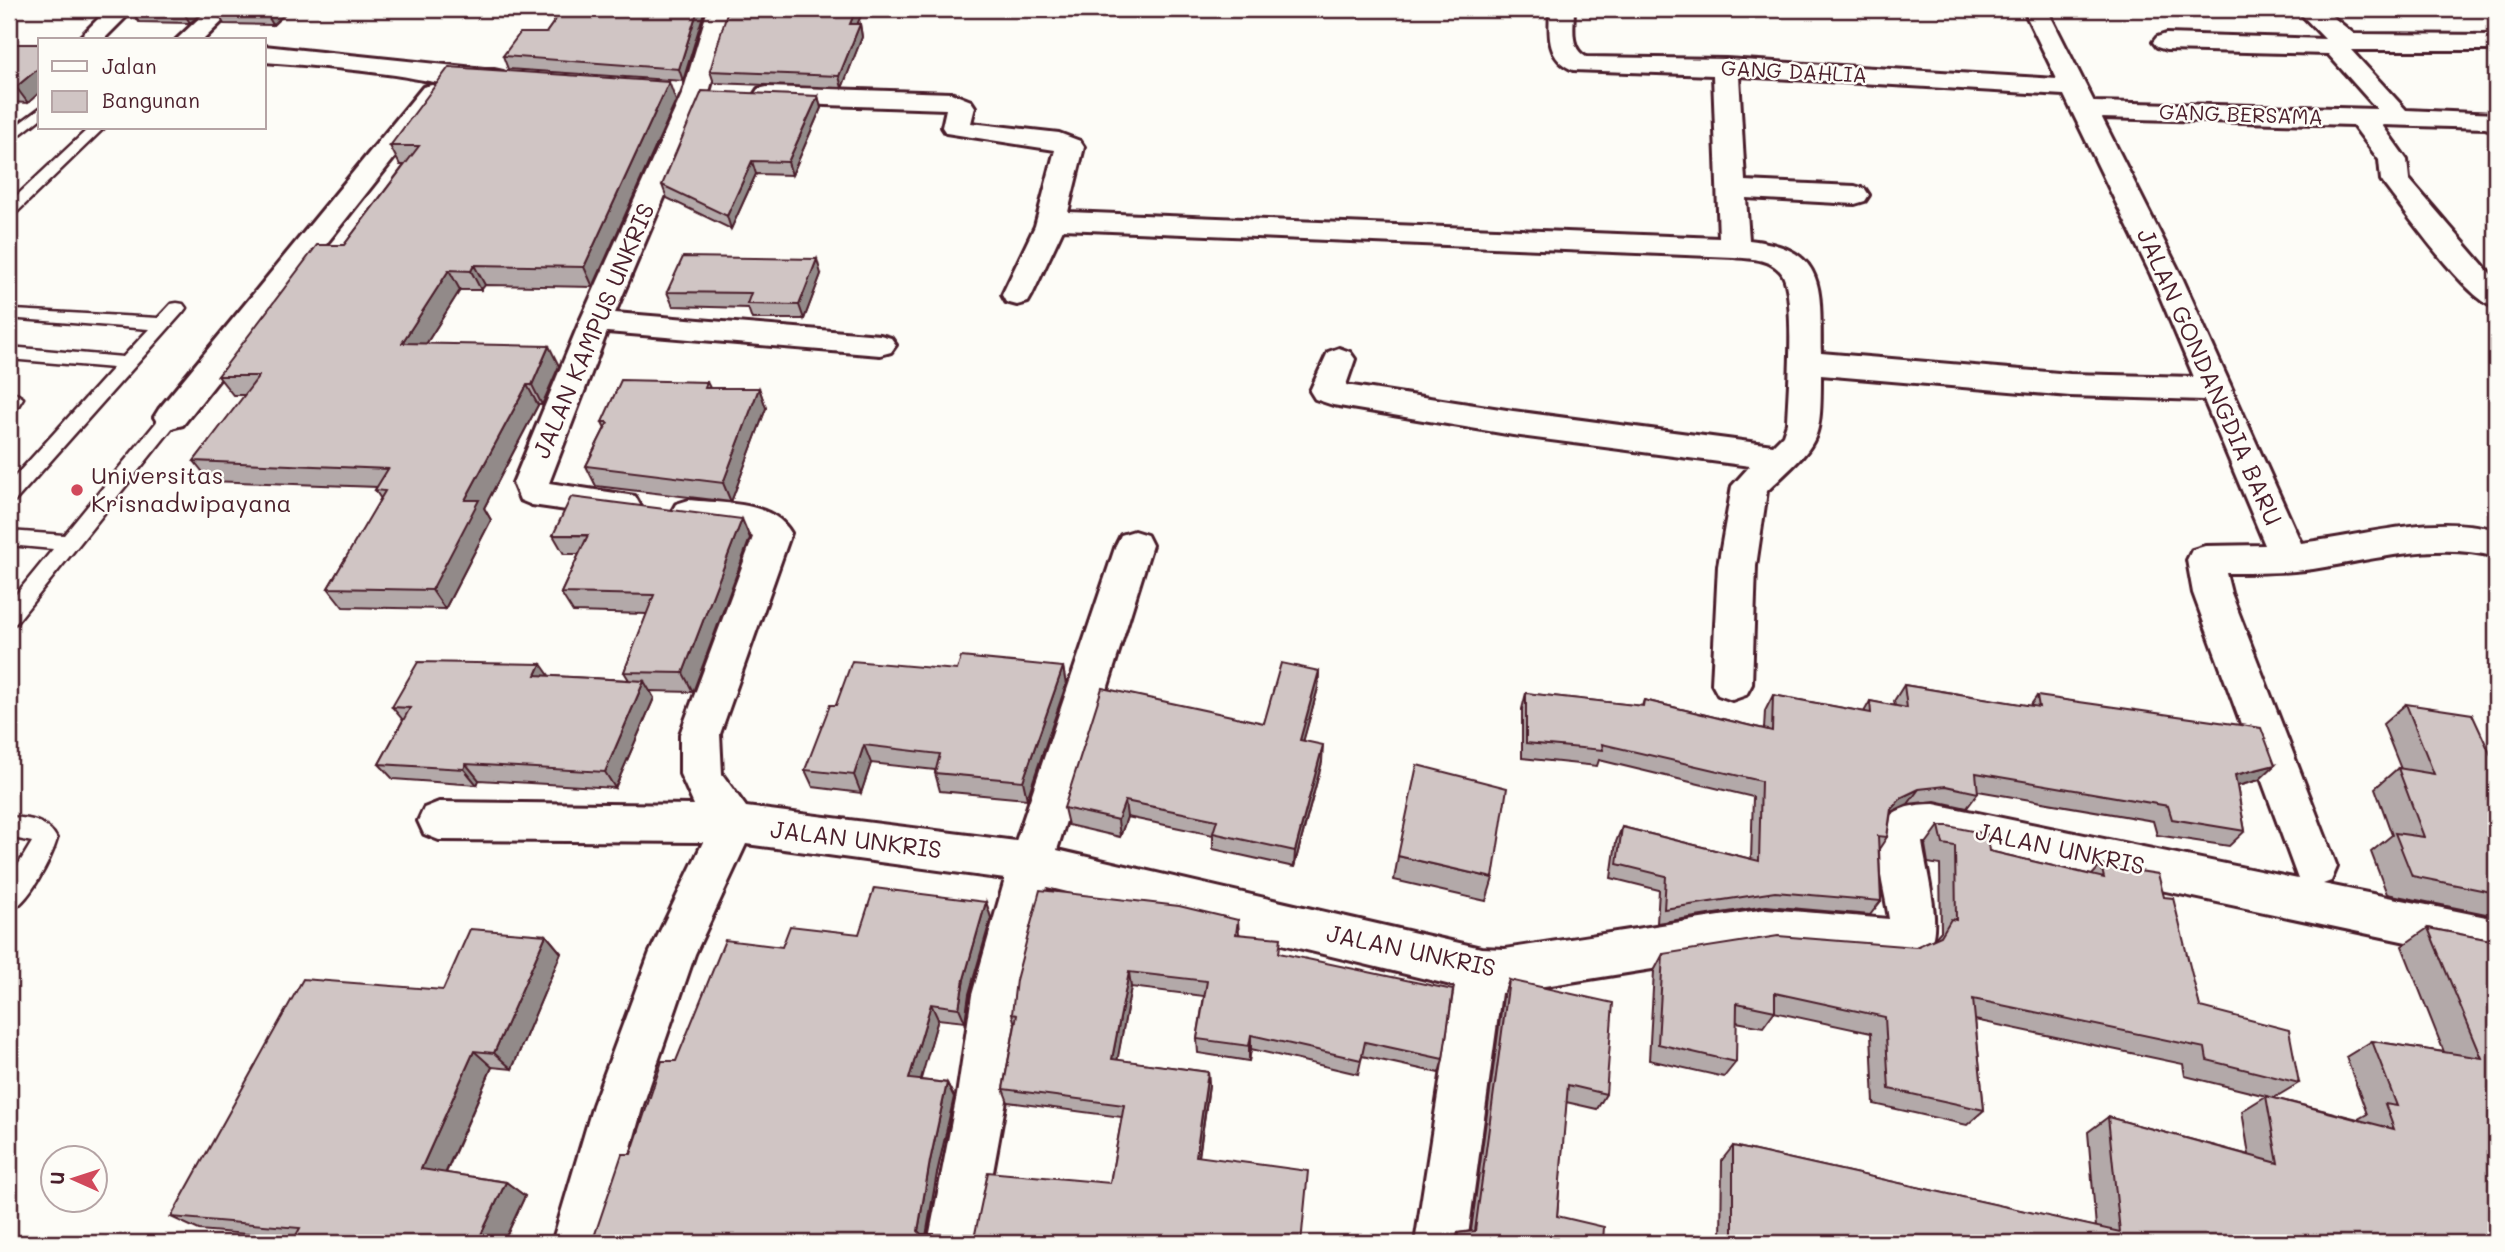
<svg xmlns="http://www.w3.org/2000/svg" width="2505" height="1252" viewBox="0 0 2505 1252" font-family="Mali,sans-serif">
<rect width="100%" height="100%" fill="#fdfcf7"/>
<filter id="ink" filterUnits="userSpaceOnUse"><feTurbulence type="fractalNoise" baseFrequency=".0143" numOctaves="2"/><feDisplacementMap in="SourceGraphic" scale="14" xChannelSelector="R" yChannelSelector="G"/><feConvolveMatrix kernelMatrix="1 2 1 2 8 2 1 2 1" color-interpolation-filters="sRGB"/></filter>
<g filter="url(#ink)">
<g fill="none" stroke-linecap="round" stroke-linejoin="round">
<g stroke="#4a1f2b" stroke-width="5">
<path id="service" d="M40,108v11l-31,24v-12z
M89,128h15l-89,86 -6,2v-13z
M177,303l6,1 3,4 -3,4 -167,188 -7,2v-19l104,-115 -104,-9v-12l114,10 26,-28 -129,-10 -6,-1 -3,-4 3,-4 144,8 13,-14z
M9,389l14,9 -8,13 -6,2z
M171,411l7,2 2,4 -2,4 -162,202 -7,2v-22l44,-54 -44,-4v-14l55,4 100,-122z
M9,817c19,1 39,3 48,22 -6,20 -28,65 -48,72v-31l23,-38 -23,-5z"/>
</g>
<g stroke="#4a1f2b" stroke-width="6">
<path id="minor" d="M108,9h26l-31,31h-26z
M209,9h26l-32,31h-27z
M708,9h24l-23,83 -94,221 265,22 11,3 5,7 -5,7 -11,3 -273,-23 -58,151 86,13 5,9 -5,9 -13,4 -90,-13 -12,-5 -7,-17 67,-162 103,-229z
M1550,9h24c0,17 -5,39 12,48l140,2 331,20 -34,-70h24l47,93 283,7 -49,-55 -162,-4 -9,-3 -4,-5 4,-5 9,-3 159,5 -29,-30h27l31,25 142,1v15h-145l55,60 90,4v17l-11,-3 -103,-3 25,35 2,19 87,101v28c-29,-8 -90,-95 -111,-122l-4,-6 -2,-20 -26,-35 -251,-7 79,157 120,268c64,-7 131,-30 195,-13v27c-60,-16 -123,3 -183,12 -29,4 -58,4 -87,4l5,20 106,274 -6,14 -8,3 173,35v42l-562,-119h-12c3,24 20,83 8,103 -7,10 -18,13 -28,17l-136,-11 -265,42 -34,250h-52l40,-257 -408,-99 -29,108 -11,100 -27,148h-52l29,-148 15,-100 33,-116 -259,-35 -51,110 -52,151 -39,138h-52l41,-138 57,-153 53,-110 -264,-2 -15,-6 -6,-13 6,-13 15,-6 255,3 -14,-31v-40l73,-197 -5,-4 -72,-11 -5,-9 5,-9 13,-4c34,4 83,0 102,33l-71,201 2,40 24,33 270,34 100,-296 5,-10 13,-4 13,4 5,10 -95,305 424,98 24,1 261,-40 123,10c-8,-54 -35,-115 45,-115l364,75 -105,-286 -6,-33 5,-10 13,-4 60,-1 -61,-145 -134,-4 -249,-21c0,72 -3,67 -54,116l-11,75 -4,118 -6,11 -14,5 -14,-5 -6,-11 6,-118 14,-80 18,-20 -237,-31 -180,-30 -18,-6 -5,-8 18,-39 11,-4 11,4 5,7 -9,26 167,26 260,34 10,-10 4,-12c1,-29 10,-135 -7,-152 -12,-13 -30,-12 -46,-14l-671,-28 -31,66 -4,7 -11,3 -11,-3 -4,-7 33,-69 20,-76 -109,-17 -4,-6 4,-18 -179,-6 -9,-2 -4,-6 4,-6 9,-2 184,6 20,8 4,6 -4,16 88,10 21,8 4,6 -16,65 651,26 -6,-163 -140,-5c-27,-11 -24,-36 -23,-61zM1739,76l325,19 87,180 43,102 -124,-3 -249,-21c-1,-65 7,-104 -72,-113l-3,-42 109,6 10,-3 4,-6 -4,-6 -10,-3 -110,-5z
M264,46l230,24 9,2 4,6 -4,6c-33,8 -75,-4 -108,-9 -44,-6 -87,-10 -131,-13z
M432,85l9,2 4,6 -4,6 -258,326 -12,3 -12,-3 -5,-8 5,-8 264,-322z"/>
</g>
<use href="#service" fill="#fdfcf7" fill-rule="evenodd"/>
<use href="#minor" fill="#fdfcf7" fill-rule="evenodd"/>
</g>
<path fill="#b3a9a9" stroke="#4a1f2b" stroke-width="2" d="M136,9h70l-16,14 -51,-1 -7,-10z
M223,9h67l-17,16 -49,-1 -6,-10z
M563,9h142l-22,72 -175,-12 -5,-13 43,-23z
M857,24h3l2,13 -20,51 -128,-5 -4,-12z
M9,44l19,59 -19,-1z
M818,96l3,12 -29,67 -36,-1 -25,55 -64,-31 -5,-13z
M676,101l-83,186 -108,-2 -4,5h-21l-34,54 133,22 -17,39h-4l-54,103 7,12 -46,89 -102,-2 -15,-19 53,-89 -6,-9 2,-3 -167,-6 -16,-20 51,-66h-12l-15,-19 126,-131 60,-80h-4l-10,-19z
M821,274l-17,45h-52l-4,-11 -75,-2 -6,-14z
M707,382l3,6h49l7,20 -35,94 -135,-16 -10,-20 19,-38 -3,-6z
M553,535l197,3 -57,154 -43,-1 4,7 -39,90 -136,-8 -2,5 -84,-6 -14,-15 24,-44 -11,-13 157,-31 80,4 -5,-8 23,-58 -74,-2 -12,-19 18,-39h-15z
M1063,667l3,18 -39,114 -87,-8 -5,-18v-3l-64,-7 -10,30 -48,-6 -8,-17 31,-65z
M1319,671l-1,17 -15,53 19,21 -28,105 -81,-18v-14l-86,-18 -7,20 -52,-12 -4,-17 200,-85z
M1904,685l126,21 7,-10 222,84 -22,6 8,45 -16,15 -72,-11 -4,-14 -175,-30v2l-11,15 -32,-7 -27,3 -17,8 -4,25 -8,12 2,52 -11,14 -104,-9 -109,17 2,-33 -48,-12 5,-36 6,-15 129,32 2,-62 -154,-37 -2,6 -75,-8v-49l4,-16 116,13 2,-6 120,29 1,-18 8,-16 91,17 6,-11 25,5 -1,-5z
M2406,704l90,60v152l-109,-22 -16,-42 21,-17 -17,-47 23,-20 3,1 -18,-45z
M1939,826l50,25 103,24 9,-10 63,32 36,110 99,76 -25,15 84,21 9,-5 -21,-57 26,-16 72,11 -42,-106 26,-18 68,13v302h-775l1,-83 11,-14 363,81 -8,-95 20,-15 141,38 -7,-44 24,-15 -81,-20 -2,-12 -208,-44 9,90 -17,15 -93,-21 -3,-71 -97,-21 -11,15 -27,-5v40l-12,15 -75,-17 5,-89 9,-17 253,-7 18,-8 7,-8 -1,-66 -12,-2 -3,-18z
M1398,856l95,22 -7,23 -92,-21z
M986,902l5,16 -22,76 -4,28 -27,-3 -18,61 27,3 7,14 -17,76 -10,61h48l135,-51 12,-66 -114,-15 -5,-13 12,-65 -3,-10 226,-94 1,14 42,20 162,105 -4,14 -77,-17 -4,18 -107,-25 -2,12 -51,-8 -1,-14 7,-43 -73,-9 -14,73 91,12 1,14 -10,71 102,86h-709l39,-89 45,-93 106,-114 77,-13z
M546,935l15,18 -49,116 -20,-2 -46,106 60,9 19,14 -22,47h-211l3,-5 -96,-8 -28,-13z
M1509,980l97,114 -9,15 -31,-7 -9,114 46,25 12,2h-161l4,-10 13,-2 32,-234z"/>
<path fill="#928a89" stroke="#4a1f2b" stroke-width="2" d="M190,9h16l-16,14 -6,-10z
M275,9h15l-17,16 -5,-9z
M698,9h7l-22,72 -4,-12z
M856,9h8l-12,27 -2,-12z
M860,24l2,13 -20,51 -3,-12z
M40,67v25l-12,11 -12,-16z
M669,82l7,19 -83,186 -9,-20z
M818,96l3,12 -29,67 -4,-13z
M752,161l4,13 -25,55 -4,-13z
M817,259l4,15 -17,45 -5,-14z
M474,265l11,20 -4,5 -10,-19z
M449,270l11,20 -46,73 -12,-20z
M549,346l10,20 -17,39 -10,-20z
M527,385l11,20 -54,103 7,12 -46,89 -13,-19 33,-90z
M759,388l7,20 -35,94 -8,-19z
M742,519l8,19 -57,154 -10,-19z
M541,664l12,17 -17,-6z
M1063,667l3,18 -39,114 -4,-18z
M1319,671l-1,17 -19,69 1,-17z
M644,681l10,17 -39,90 -10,-16z
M864,745l7,18 -10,30 -7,-18z
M1323,745l-1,17 -28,105 1,-16z
M466,764l13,16 -2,5 -13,-16z
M2275,765l-16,15 -40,11 16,-16z
M1919,789l-11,15 -17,8v-3l11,-12z
M1125,801l2,16 -7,20 -2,-17z
M986,902l5,16 -22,76 -4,28 -6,-14 5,-29z
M546,935l15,18 -49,116 -18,-16z
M1129,972l2,15 -16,86 -3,-14z
M931,1004l7,15 -21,74 -8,-14z
M1251,1035v14l-2,12v-15z
M474,1051l18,16 -51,116 -20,-14z
M1208,1072l1,14 -12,83 -1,-13z
M947,1083l7,14 -17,76 -12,69 -7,-11 12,-70z
M506,1182l19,14 -22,47h-26z"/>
<path fill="#d0c5c4" stroke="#4a1f2b" stroke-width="2" d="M136,9h54l-6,4 -52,-1z
M223,9h52l-7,7 -50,-2z
M563,9h135l-19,60 -176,-13 17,-23h26z
M728,9h128l-6,15h10l-21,52 -129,-5z
M9,44h31v23l-24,20h-7z
M449,67l220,15 -85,185 -110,-2 -3,6 -22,-1 -47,73 147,3 -17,39h-5l-62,115h14l-47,90 -104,-2 57,-97 -10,-1 13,-21 -194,-8 65,-85h-41l99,-131h27l75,-99h-29z
M702,91l116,5 -30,66 -36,-1 -25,55 -65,-31z
M683,257l134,2 -18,46 -52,-1 4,-11 -84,-1z
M621,380l86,2 -2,6h54l-36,95 -137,-17 22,-44h-6z
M571,497l171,22 -59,154 -59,-1 30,-77 -93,-2 27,-58h-35z
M961,657l102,10 -40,114 -88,-8 5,-19 -76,-9 -10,30 -49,-5 25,-65h6l16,-44 105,9z
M418,662l123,2 -5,11 108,6 -39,91 -139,-8 -2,5 -85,-5 31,-56 -18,-1z
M1281,663l38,8 -19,69 23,5 -28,106 -82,-18 4,-13 -92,-19 -7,19 -54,-12 38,-120 162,35z
M1904,685l135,22 -2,-11 224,32 14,37 -40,10 10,56 -73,-12 -4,-13 -192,-33 2,20 -32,-7 -27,3 -17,8 -11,12 -4,28 -9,-1 3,65 -106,-9 -111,17 2,-33 -49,-12 5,-37 137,34 2,-80 -159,-37 1,6 -77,-7v-50l117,13 1,-6 128,31 1,-36 98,18 -1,-12 37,7z
M2406,704l66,10 23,50h1v129l-84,-17 -17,-43 29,4 -26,-69 36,6z
M1417,765l90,23 -14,90 -95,-22z
M1939,826h9l39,8 2,17 115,27 -3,-13 57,9 6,23 9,1 27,109 89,23 10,53 -92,-23 -2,-12 -232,-49 11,111 -95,-21 -4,-72 -110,-24v18l-38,-8 -1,59 -78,-18 5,-90 115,-18 138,11 25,-11 10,-17 5,1 -1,-74 -12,-2z
M874,888l112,14 -22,77 -5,29 -28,-4 -22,75 38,4 -17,78 -12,70 3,3h54l13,-62 122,11 14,-78 -121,-16 14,-74 -5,-1 4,-34 24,-90 139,16 59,14 -2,14 45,4 -2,15 174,37 -10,69 -78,-17 -4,18 -110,-25 -2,11 -52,-7 10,-58 -78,-9 -17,87 96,13 -12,84 112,15 -7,72h-709l30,-89h9l31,-93h14l49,-121 57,7 8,-21 69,8z
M2428,928l68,13v302h-763v-97l387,86 -12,-115 170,46 -12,-67 128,33 -9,-25 12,2 -25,-65 110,17z
M470,929l76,6 -52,118 -20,-2 -53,118 85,13 -29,61h-185l8,-15 -129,-11 132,-238 140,11z
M1509,980l104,23 -7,91 -38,-9 -11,131 47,11 -1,14 12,2h-158l1,-10 17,-2z"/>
</g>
<circle fill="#d1495b" stroke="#fdfcf7" stroke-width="2.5" cx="77" cy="490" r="7"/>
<g text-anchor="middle" stroke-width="5" stroke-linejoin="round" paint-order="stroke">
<g font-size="21" fill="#4a1f2b" stroke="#fdfcf7">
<text transform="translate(1794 72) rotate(3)" y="7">GANG DAHLIA</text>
<text transform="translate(2241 115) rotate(2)" y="7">GANG BERSAMA</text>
</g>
<g font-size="24" fill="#4a1f2b" stroke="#fdfcf7">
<text transform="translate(594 331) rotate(-67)" y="8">JALAN KAMPUS UNKRIS</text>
<text transform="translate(2209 377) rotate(66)" y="8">JALAN GONDANGDIA BARU</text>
<text transform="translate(856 840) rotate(7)" y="8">JALAN UNKRIS</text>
<text transform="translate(2060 849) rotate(12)" y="8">JALAN UNKRIS</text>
<text transform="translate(1411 951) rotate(12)" y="8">JALAN UNKRIS</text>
</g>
<g font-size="24" fill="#4a1f2b" stroke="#fdfcf7" text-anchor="start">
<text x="91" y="484">Universitas<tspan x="91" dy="28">Krisnadwipayana</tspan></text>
</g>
</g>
<rect width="2505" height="1252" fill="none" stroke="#fdfcf7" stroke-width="35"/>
<rect x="18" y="18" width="2470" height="1217" fill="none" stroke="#4a1f2b" stroke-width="2.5" filter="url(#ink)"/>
<rect x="38" y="38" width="228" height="91" fill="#fdfcf7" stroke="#b5a4a5" stroke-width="2"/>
<rect x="52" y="61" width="35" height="10" fill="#fdfcf7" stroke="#b5a4a5" stroke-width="2"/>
<text x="102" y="74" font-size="21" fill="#4a1f2b">Jalan</text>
<rect x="52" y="91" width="35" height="21" fill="#d0c5c4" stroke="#b5a4a5" stroke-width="2"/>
<text x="102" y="108" font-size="21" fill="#4a1f2b">Bangunan</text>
<g transform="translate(74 1179) rotate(273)"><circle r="33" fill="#fdfcf7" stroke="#b5a4a5" stroke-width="2"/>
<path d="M0-5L12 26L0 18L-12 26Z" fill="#d1495b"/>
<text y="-10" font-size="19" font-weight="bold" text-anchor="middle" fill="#4a1f2b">U</text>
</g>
</svg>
